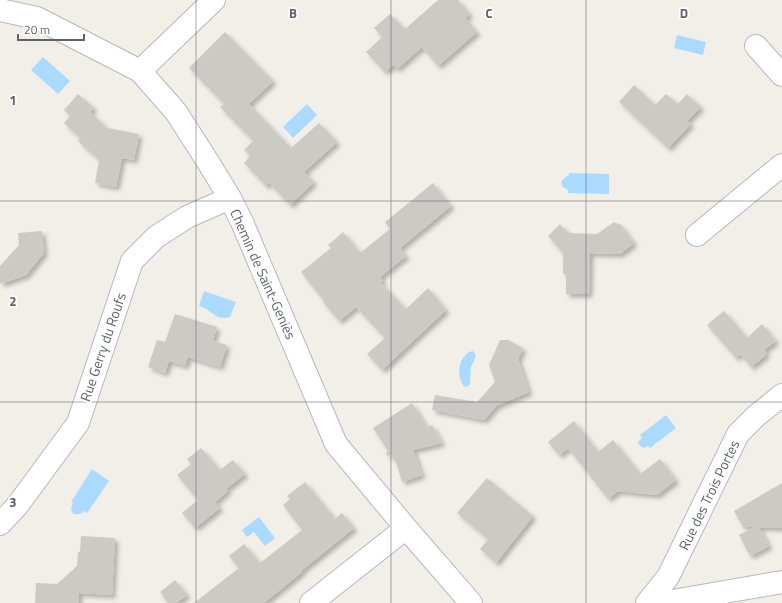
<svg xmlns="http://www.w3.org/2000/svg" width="782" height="603" viewBox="0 0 782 603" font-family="'Titillium Web',sans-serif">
<defs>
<filter id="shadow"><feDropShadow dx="3.5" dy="3.5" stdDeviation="2" flood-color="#0004"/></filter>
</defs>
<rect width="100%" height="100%" fill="#f1efe8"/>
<path fill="#aadaff" d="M677,35l29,7 -3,13 -29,-7z
M43,57l27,24 -12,13 -27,-24z
M307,104l10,11 -24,23 -10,-11z
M569,173l40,1v20l-41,-1v-3l-5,-3 -2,-5 3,-4 5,-3z
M204,291l32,11 -6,15c-10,3 -14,-1 -22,-7 -2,-2 -6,-3 -9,-4z
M473,351l3,5 -5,11 -1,16 -1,3 -5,1c-5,-8 -6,-17 -3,-25 1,-4 5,-7 8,-10z
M666,415l10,13 -26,20 -2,-2 -5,2 -4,-3 -1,-3 4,-4 -2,-3z
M92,469l17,12 -22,32 -2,-2 -5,3h-6c-4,-3 -3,-6 -1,-11l-2,-1z
M259,517l16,21 -10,8 -11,-14 -7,5 -5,-7z"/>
<path fill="#cccac5" filter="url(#shadow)" d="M438,0h20l12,14 -5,4 12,14 -39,34 -16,-19 -25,22 -4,-4 -8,7 -19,-20 16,-15 -8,-9 16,-14 15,15z
M225,32l48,49 -24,23 42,44 28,-25 18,19 -33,30 10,10 -24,23 -21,-22 -3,3 -22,-23 6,-7 -6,-6 9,-9 -33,-34 4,-3 -35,-36z
M634,85l21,20 11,-11 12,10 9,-10 14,13 -14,14 4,3 -23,24 -49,-46z
M78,94l16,14 -4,4 17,16 32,6 -5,26 -12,-2 -6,29 -21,-4 4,-23 -21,-19 2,-3 -16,-15 6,-7 -6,-6z
M433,183l18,23 -51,42 6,8 -26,21 3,4 -2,2 25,26 22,-21 18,22 -64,60 -15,-16 18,-16 -29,-31 -17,14 -16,-19 1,-1 -23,-29 30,-24 -3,-3 15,-13 17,21 30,-24 -5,-7z
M614,222l7,3 13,18 -14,11 -30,-1 -1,41h-23v-20h-3v-21l-15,-17 12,-12 8,9 29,1z
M42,231l2,22 -18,22 -26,9v-18l19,-21 -1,-12z
M724,311l23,27 15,-14 14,17 -12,9 3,4 -16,13 -11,-13 -4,4 -29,-33z
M175,314l42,13 -4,14 14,4 -7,22 -32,-10 -3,9 -16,-5 -4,12 -17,-6 9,-27 8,2z
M500,340h8l15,8 -5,11 11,33 -33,14 -12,14 -52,-10 3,-15 42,7 18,-20 -6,-17z
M412,403l15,24 5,-2 10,18 -29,7 9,25 -20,7 -6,-20 -5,-7 -4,1 -1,-4 2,-1 -15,-23z
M574,421l24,31 15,-12 27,34 20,-15 16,21 -19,15 -39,-4 -10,8 -40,-51 -9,7 -11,-13z
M201,448l19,22 13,-10 12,14 -19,15 2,2 -13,11 5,6 -25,20 -13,-15 16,-13 -21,-25 14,-11 -4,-5z
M487,478l46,38 -37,47 -16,-14 8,-10 -31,-26z
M305,482l30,37 7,-6 12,15 -53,43 1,1 -38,31h-70l45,-35 -10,-12 15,-12 16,19 42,-33 -19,-25 7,-6 -3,-3z
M782,483v45l-23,-1 10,19 -19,10 -11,-21 15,-8h-11l-9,-16z
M81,536l34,2 -3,57 -33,-2v10h-44l1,-20 21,1 20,-18 1,-14h2z
M175,580l12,15 -11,8h-8l-8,-11z"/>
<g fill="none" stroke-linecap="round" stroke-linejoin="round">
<g stroke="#b5b8bc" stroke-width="24">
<path id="minor" d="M0,10l37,8 103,53 36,41 32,50 22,36 12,24 94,222 70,84 65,75
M756,46l26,29
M140,71l74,-71
M697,235l85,-70
M0,524l17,-18 61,-83 54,-162 24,-24 31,-20 43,-19
M311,603l95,-75
M647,603l21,-26 70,-143 18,-18 26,-21
M661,603l121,-21"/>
</g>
<use href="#minor" stroke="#fff" stroke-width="22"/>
</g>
<path fill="none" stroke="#5f6368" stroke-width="1" stroke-opacity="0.55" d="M196,0v603M391,0v603M586,0v603M0,201h782M0,402h782"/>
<g text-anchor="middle" stroke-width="3.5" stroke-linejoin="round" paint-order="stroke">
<g font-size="14" fill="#5f6368" stroke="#fff">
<text transform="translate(263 274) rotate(66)" y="5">Chemin de Saint-Geniès</text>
<text transform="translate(103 347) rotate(-71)" y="5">Rue Gerry du Roufs</text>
<text transform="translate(709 495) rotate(-64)" y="5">Rue des Trois Portes</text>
</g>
</g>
<g font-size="13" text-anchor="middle" font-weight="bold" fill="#5f6368" stroke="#fff" stroke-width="3.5" stroke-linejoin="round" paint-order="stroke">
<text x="293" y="18">B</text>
<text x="489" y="18">C</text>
<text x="684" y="18">D</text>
<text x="13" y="105">1</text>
<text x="13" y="306">2</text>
<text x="13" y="507">3</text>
</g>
<path d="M18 34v6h66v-6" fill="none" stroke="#5f6368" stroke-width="2"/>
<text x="24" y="34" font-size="12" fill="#5f6368" stroke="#ffffff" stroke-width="3" paint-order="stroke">20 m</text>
</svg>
